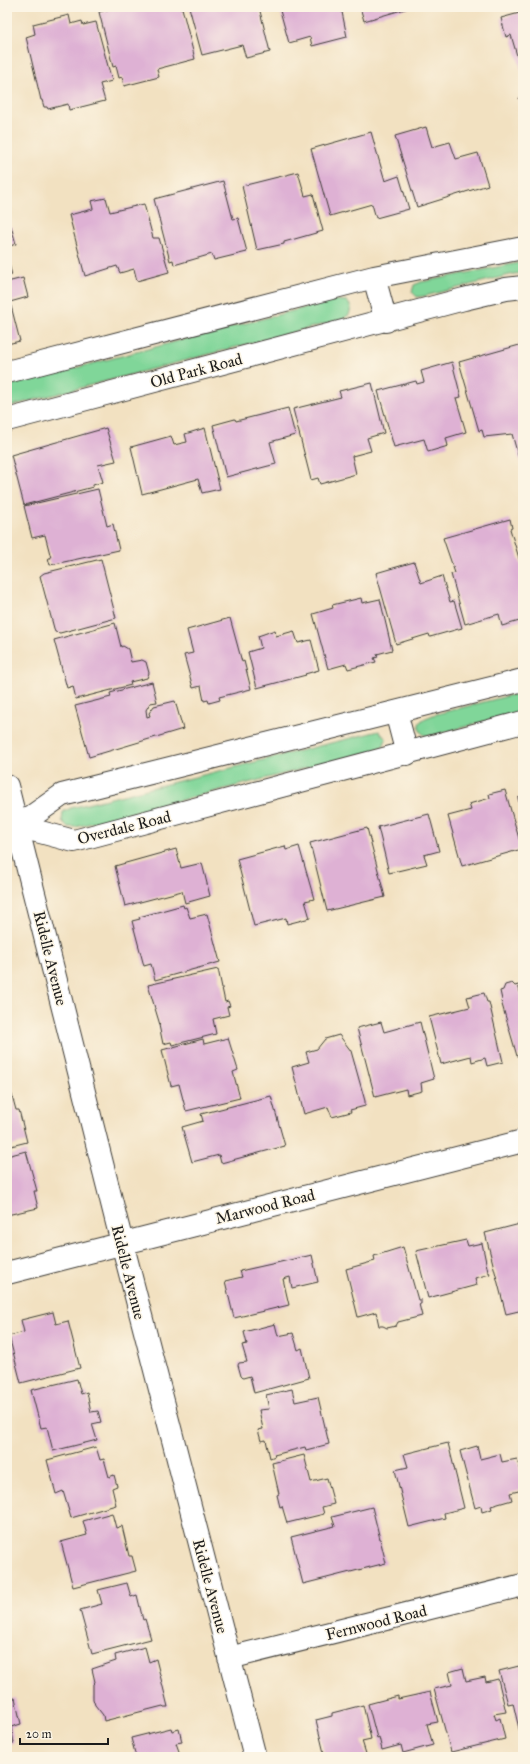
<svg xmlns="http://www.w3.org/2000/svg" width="530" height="1764" viewBox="0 0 530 1764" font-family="'IM FELL Great Primer',serif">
<rect width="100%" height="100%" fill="#fcf5e5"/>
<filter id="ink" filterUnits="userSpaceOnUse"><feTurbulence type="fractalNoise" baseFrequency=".025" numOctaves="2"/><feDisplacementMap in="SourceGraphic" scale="8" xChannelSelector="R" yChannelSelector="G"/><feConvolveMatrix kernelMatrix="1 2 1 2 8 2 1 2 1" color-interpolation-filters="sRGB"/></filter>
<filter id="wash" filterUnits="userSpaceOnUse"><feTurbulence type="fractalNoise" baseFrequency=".012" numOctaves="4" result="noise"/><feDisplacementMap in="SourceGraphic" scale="16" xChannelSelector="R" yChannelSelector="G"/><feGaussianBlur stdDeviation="0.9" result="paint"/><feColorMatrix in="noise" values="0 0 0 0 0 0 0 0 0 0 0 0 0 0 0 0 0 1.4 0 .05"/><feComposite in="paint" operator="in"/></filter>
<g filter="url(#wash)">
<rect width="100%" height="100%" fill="#f2e1c1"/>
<path fill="#80d699" stroke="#4e795a" d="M523,262v11l-9,1 -89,22 -8,1 -5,-5 2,-7 7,-3z
M334,300l13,1 4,6 -2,8 -9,5 -333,87v-21z
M523,692v19l-85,23c-8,2 -17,4 -19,-7 0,-3 0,-4 2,-6 3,-3 8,-4 12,-6z
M379,731l7,8 -3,8 -10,4 -297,76h-8l-6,-6 1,-9 8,-4z"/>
<g id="blocks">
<path fill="#deb1d4" d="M117,7l65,1 13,51 -38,10 2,8 -35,9 -2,-9 -3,1 -3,-12 -3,1 -14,-55z
M189,7h70l11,45 -24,6 -4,-13 -40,10z
M279,7h62l6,30 -35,9 -2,-9 -21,6z
M360,7h52l-48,14z
M523,12v60l-1,1 -11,-38 -5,2 -5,-19z
M69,15l2,9 11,-3 1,4 13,-3 16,59 -12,3 5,17 -36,9 -1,-6 -20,5 -1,-2h-3l-2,-7h-1l-15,-63 9,-3 -2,-10z
M523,97v17h-1l-3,-16z
M426,127l6,20 18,-5 6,17 22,-6 10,32 -71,22 -22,-71z
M371,132l14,49 14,-5 10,33 -33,9 -4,-14 -42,12 -19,-67z
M298,172l7,24 8,-2 10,37 -39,11v2l-27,6 -15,-64z
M223,181l10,38 5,-1 9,34 -33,8 -2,-6 -38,11 -1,-5 -3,1 -16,-62z
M106,198l4,14 34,-8 9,34h6l10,34 -32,9 -3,-12 -14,4 -3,-7 -32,10 -16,-61 24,-6 -2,-8z
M11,226l5,18 -9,3v-20z
M7,257l5,18 -5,1z
M23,278l5,19 -18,5 10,39 -13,3v-62z
M523,344v129l-11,-39 -28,3 -2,-7 -3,1 -20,-69z
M452,362l9,35 -5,1 10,34 -20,6 2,8 -20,6 -4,-13 -30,8 -16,-56 38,-10 1,3 7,-2 -3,-11z
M372,383l12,50 -17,5 4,13 -19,5 4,18 -36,10 -2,-6 -7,2 -18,-71 48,-12 -2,-6z
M288,408l7,27 -25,7 6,22 -50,13 -13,-52 22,-6 1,2z
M106,428l10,33 -18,4 5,17 -10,3v2l-69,18 -13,-50z
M205,428l15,61 -18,4 -4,-14 -56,15 -11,-47 40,-11 3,9 13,-3 -2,-8z
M98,489l9,37 6,-2 6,26 -69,15 -2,-7h3l-6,-23 -13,3 -8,-32z
M510,519l2,9 -2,1 13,42v49l-21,6 -3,-12 -34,10 -14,-50 4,-1 -12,-35z
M101,559l15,59 -56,15 -5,-1 -15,-56 4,-3z
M414,562l7,21 21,-7 8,26 4,-1 8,27 -32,9 -1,-3 -33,10 -20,-71z
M361,598l1,5 18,-4 12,51 -15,4 1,3 -4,1 2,4 -28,7 -2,-5 -18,5 -15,-55 20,-6 -1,-3z
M230,618l12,44 2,-1 7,28 -32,8 1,3 -11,3 -1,-3 -4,1 -3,-15 -8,2 -9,-33 9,-2 -6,-23z
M115,623l6,24 2,-1 5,3 3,13 11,-2 4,2 3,11 -2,5 -17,4 1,3 -55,14 -3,-13 -6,2 -13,-48z
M275,630l1,6 18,-5 4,12 13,-3 8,30 -14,4 1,1 -49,13 -9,-36 13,-4 -3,-12z
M152,682l5,20 -7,1 -4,7 1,7 3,-1 -1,-3 5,-7 21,-5 8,28 -94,28 -14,-51 36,-9 -1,-4z
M505,790l17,59 -60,17 -14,-50 23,-6 -2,-6 21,-6 -1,-4z
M523,796v19h-1l-4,-17z
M429,814l10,37 -15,4 3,9 -38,9 -11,-46z
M367,828l18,69 -58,14 -17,-68z
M285,846l1,4 13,-4 15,53 -9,2 5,17 -23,6 -1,-6 -32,8 -17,-67z
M176,849l5,19 21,-5 8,33 -25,7 -3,-12 -57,15 -10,-40z
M183,905l1,3 2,-1 4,11 17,-4 13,48 -65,18 -4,-16 -7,2 -12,-45 8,-2 -1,-2z
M218,969l7,33 3,-1 2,5 -3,1 2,8 -16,4 3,15 -44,11 -1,-3 -8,2 -4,-19h1l-12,-40z
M512,983l3,3 3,-1 3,10h2v59l-6,2 -16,-55 1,-1 -2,-9 3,-1 2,-5z
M484,993l3,9h2l14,60 -16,4 -2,-8 -13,4 -1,-6 -30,8 -12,-47 41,-10 -3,-10z
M381,1022l3,10 36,-10 14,57 -13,4 1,8 -15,4 -1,-6 -31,8 -18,-69z
M339,1035l12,16 14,50v5l-15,4 1,2 -19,5 -4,-10 -24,7 -12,-47 17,-5 -3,-10 11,-3 8,-10z
M228,1038l10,32 -5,2 7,26 -54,13 -7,-27 -8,2 -9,-36 41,-11 1,5z
M7,1077l9,33h3l8,32 -20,5z
M271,1096l14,50 -64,17 -2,-8 -27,7 -10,-35 21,-6 -2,-7z
M26,1151l11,40h-3l4,17 -31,7v-59z
M520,1224l1,2 2,-1v85l-17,4 -21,-81z
M466,1240l2,6 14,-3 6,29h1l1,2 -15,4 2,7 -49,13 -12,-47z
M403,1247l15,53h3v4h-2l3,12 -24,6 -2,4 -9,2 -4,-2h-4l-3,-14 -18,5 -12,-48 29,-8 -1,-5z
M312,1255l6,27 -26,6 -2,-11 -7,2 6,26 -55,13 -9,-37 17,-4 -2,-6z
M53,1312l3,12 12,-3 12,47 -59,15 -12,-47 15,-4 -3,-12z
M275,1324l3,12 15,-3 5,17 4,-2 7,30 -55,15 -4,-17 -7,2 -2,-2 -3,-11 1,-2 8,-1 -5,-17 5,-1 -3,-12z
M77,1379l4,15 6,-2 4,20 7,-1 3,11 -9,2 5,16 -44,11 -6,-24 -6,1 -10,-38z
M292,1389l3,13 23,-5 11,47 -23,6 -1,-3 -31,8 1,1 -5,2 -4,-18 -5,1 -3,-11 5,-1 -4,-19 10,-1 -3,-14z
M448,1443l16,65 -20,5 1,5 -36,9 -14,-57 13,-3 -4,-13z
M477,1446l3,13 20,-5 2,8 15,-3 6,25v6l-13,3 2,7 -21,6 1,3 -10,3 -1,-6 -6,2 -15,-57z
M96,1447l4,13 4,-1 5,18 5,-2 3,11 -5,2 4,17 -45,13 -8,-27 -7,3 -9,-34z
M304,1455l7,27 16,-4 7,26 -12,3 2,7 -37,9 -5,-17 -2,1 -3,-12 2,-1 -7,-31z
M372,1507l14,56 -83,21 -12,-47 44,-11 -3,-9z
M112,1513l4,15 6,-2 7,30h3l4,15 -63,16 -12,-45 26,-7 -4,-14z
M127,1583l4,14 6,-2 6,25 2,-1 6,20 -59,15 -12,-44 22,-6 -4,-14z
M145,1647l4,15 7,-3 12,48h-4l-1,-1 -59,15 -1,-6 -8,-10 -2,-6v-15l2,-2 -3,-13 24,-8 -1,-6z
M523,1665v68h-3l-7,-30 -5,1 -9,-33z
M463,1668l3,13 19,-4 1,5 12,-3 8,33 -12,2 2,6 4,-2 5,21 -54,13 -17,-63 18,-4 -3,-13z
M430,1692l8,30 -11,2 6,21 -30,8 -2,-8 -19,5 -3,-13 -2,1 -9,-34 30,-8v3z
M15,1698l6,26 -10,3 3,16 -7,2v-45z
M363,1705l8,34 -9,2 5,16h-42l-9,-37 16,-4v-3z
M171,1728l1,3 7,-2 3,13 -6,1 5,14h-45l-5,-19z"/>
</g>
</g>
<g filter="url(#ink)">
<use href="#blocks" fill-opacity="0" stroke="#3c3a35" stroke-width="1"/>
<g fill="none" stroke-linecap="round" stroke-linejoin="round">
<g stroke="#3c3a35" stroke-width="24">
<path id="minor" d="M374,277l12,44
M7,372l367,-95 149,-29
M7,420l457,-121 42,-10 17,-2
M396,712l11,42
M7,786l111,441 137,530
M18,826l44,-31 461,-115
M18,826l56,15 449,-119
M7,1273l516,-132
M229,1658l294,-73"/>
</g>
<use href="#minor" stroke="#fff" stroke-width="22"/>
</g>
</g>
<g text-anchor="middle" stroke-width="3" stroke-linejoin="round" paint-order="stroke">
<g font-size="16" fill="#1c1c1c" stroke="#fcf5e5">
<text transform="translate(196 370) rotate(-15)" y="6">Old Park Road</text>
<text transform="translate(124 827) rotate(-14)" y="6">Overdale Road</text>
<text transform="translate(51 958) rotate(76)" y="6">Ridelle Avenue</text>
<text transform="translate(265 1206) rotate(-14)" y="6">Marwood Road</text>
<text transform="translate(129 1272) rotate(76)" y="6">Ridelle Avenue</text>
<text transform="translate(211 1586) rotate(75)" y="6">Ridelle Avenue</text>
<text transform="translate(376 1622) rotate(-14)" y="6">Fernwood Road</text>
</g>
</g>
<rect width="530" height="1764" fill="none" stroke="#fcf5e5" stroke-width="24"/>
<path d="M20 1738v6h88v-6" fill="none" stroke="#1c1c1c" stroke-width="2"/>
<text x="26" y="1738" font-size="12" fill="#1c1c1c" stroke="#fcf5e5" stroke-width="3" paint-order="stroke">20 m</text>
</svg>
